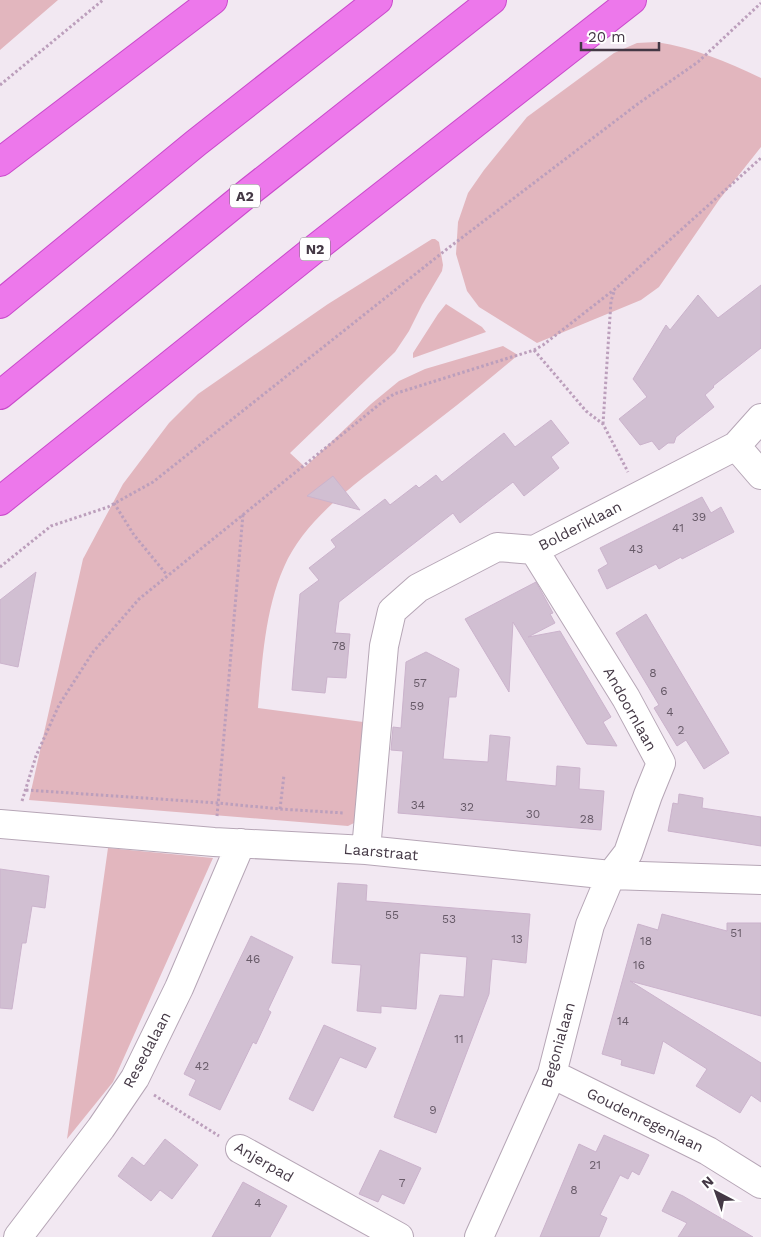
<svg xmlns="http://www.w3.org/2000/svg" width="761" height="1237" viewBox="0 0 761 1237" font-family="'Work Sans',sans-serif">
<rect width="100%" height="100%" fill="#f2e8f2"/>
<path fill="#e2b6be" d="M0,0h58l-58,50z
M656,42c39,6 69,19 105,36v69l-42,53 -60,87 -18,13 -104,43 -58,-36 -12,-16 -11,-37 2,-32 10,-29 16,-23 43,-53 87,-64 23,-10z
M432,239h3l4,3 4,23 -1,6 -20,34 -13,26 -14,21 -105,101 15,14 66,-63 28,-23 26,-12 78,-23 15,9c-37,32 -76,62 -115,92 -42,33 -97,69 -119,120 -19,42 -22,96 -26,141l105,14 -7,98 -2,3 -6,3 -319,-26 54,-241 40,-75 46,-61 29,-29 130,-90z
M446,304l36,23 4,5 -73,26v-5l25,-39z
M108,848l105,10 -100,224 -46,57z"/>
<path fill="#d1bfd2" stroke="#cbb3cc" d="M761,285v63l-48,38 1,1 -9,8 9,12 -38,30 -2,6h-6l-9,7 -7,-9 -12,4 -21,-26 28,-22 -14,-18 33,-54 4,5 28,-35 20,23z
M551,420l18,23 -18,14 8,11 -35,28 -11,-14 -53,41 -7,-10 -114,89 -4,31 15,1 -4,44 -19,-1 -2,16 -33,-3 8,-96 19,-14 -10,-12 27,-21 -5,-7 54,-41 5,6 26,-20 3,3 17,-13 6,7 62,-49 11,14z
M333,476l27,34 -53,-14z
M702,497l9,16 10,-6 13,25 -52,27 -1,-2 -22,12 -3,-5 -49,25 -9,-19 10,-6 -8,-16z
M36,572l-18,95 -18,-4v-63z
M536,582l17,31 -3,1 5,9 -27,14 32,-6 51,86 -8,5 14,24 -30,-2 -74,-122 -4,70 -44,-73z
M646,614l83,139 -25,16 -18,-29 -9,6 -23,-38 5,-3 -43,-72z
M426,652l33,17 -3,28h-7l-6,62 45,3 2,-27 20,2 -4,44 50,5 1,-20 23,2 -1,21 25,2 -3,39 -203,-17 5,-62 -12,-1 2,-23 8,1 5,-66z
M679,794l24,4 -1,10 59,9v29l-93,-15 5,-28 5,1z
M0,869l49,7 -4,32 -13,-2 -6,37h-4l-10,66 -12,-1z
M338,883l29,2 -1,16 164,13 -4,49 -34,-4 -3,35 -53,139 -42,-16 46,-122 24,2 3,-40 -47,-4 -4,56 -35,-3v7l-24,-2 4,-46 -29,-2z
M662,914l65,17v-8h34v93l-131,-35 131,82v39l-10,-7 -11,18 -44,-27 11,-17 -44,-28 -9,33 -33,-9 1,-5 -20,-6 36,-130 20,6z
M251,936l42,21 -25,53 3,2 -15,32 -3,-2 -33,68 -31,-15 7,-15 -12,-6z
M324,1025l52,23 -10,20 -26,-11 -27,54 -24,-12z
M604,1135l45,20 -10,20 -7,-4 -4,8 -8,-4 -20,40 7,3 -8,19h-59l39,-93 17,8z
M165,1139l33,26 -26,34 -12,-9 -9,11 -33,-25 14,-19 12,9z
M380,1150l41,18 -17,36 -22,-10 -4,8 -19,-8z
M243,1182l44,24 -17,31h-58z
M672,1191l11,5 70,41h-75l9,-14 -25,-12z"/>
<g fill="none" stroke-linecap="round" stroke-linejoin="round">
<g stroke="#b6a6b6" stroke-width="30">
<path id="minor" d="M736,446l25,29
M0,824l214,18 152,8 245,25 150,5
M366,850l18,-204 8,-35 26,-23 79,-41 37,3 202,-104 25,-28
M552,1074l156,77 53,33
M240,1149l159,88
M18,1237l83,-109 34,-50 44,-90 62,-145
M479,1237l73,-163 38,-149 21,-50 17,-22 20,-58 13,-32 -35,-65 -92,-148"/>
</g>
<g stroke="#c949cb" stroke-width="30">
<path id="highway" d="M0,162l213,-162
M0,304l196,-161 182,-143
M0,395l249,-203 243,-192
M0,501l312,-250 320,-251"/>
</g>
<path stroke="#bc9fbc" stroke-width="3" stroke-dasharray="2.5 2.5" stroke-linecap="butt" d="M0,85l103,-85
M534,350l52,61 17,13 25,48
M603,424l8,-123 4,-12
M114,503l20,32 33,40
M0,567l51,-41 57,-19 45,-25 294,-233 192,-146 59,-41 63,-59
M26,790l192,13 62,6 64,4
M22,801l14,-45 23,-51 34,-53 46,-53 242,-196 13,-9 140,-44 9,-5 72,-56 146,-131
M280,809l4,-34
M217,816l26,-302
M154,1095l65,41"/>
<use href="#minor" stroke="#fff" stroke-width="28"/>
<use href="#highway" stroke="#ed78eb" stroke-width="28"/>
</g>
<g text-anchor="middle" stroke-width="5" stroke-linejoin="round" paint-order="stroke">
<g font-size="12" fill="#675a68">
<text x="699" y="521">39</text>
<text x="678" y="532">41</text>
<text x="636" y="553">43</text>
<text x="339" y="650">78</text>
<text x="653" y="677">8</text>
<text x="420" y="687">57</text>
<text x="664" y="695">6</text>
<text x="417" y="710">59</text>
<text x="670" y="716">4</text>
<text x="681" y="734">2</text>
<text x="418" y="809">34</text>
<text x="467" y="811">32</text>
<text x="533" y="818">30</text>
<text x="587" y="823">28</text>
<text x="392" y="919">55</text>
<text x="449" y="923">53</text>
<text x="736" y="937">51</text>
<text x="517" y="943">13</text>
<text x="646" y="945">18</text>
<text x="253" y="963">46</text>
<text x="639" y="969">16</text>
<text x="623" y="1025">14</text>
<text x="459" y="1043">11</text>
<text x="202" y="1070">42</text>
<text x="433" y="1114">9</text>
<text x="595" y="1169">21</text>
<text x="402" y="1187">7</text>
<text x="574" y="1194">8</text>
<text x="258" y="1207">4</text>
</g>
<g fill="#fff" stroke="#7c747d" stroke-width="1">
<rect x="230" y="184.5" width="30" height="23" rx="4"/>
<rect x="300" y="237.5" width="30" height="23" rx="4"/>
</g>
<g font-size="14" font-weight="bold" fill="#443845">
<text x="245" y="201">A2</text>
<text x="315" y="254">N2</text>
</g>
<g font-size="15" fill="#443845" stroke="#fff">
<text transform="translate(580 526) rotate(-27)" y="5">Bolderiklaan</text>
<text transform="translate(630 709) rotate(61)" y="5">Andoornlaan</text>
<text transform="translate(381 852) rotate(5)" y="5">Laarstraat</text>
<text transform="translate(558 1045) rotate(-74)" y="5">Begonialaan</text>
<text transform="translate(147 1050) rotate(-62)" y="5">Resedalaan</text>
<text transform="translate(645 1120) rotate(26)" y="5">Goudenregenlaan</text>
<text transform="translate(264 1162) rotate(30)" y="5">Anjerpad</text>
</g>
</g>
<g transform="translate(716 1192) rotate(319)" stroke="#ffffff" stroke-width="4" paint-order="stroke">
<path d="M0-4L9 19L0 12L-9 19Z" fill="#443845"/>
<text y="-8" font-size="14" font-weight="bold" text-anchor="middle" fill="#443845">N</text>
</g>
<path d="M581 42v8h78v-8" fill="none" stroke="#443845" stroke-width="2.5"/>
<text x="588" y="42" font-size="15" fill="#443845" stroke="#ffffff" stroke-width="4" paint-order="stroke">20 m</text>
</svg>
